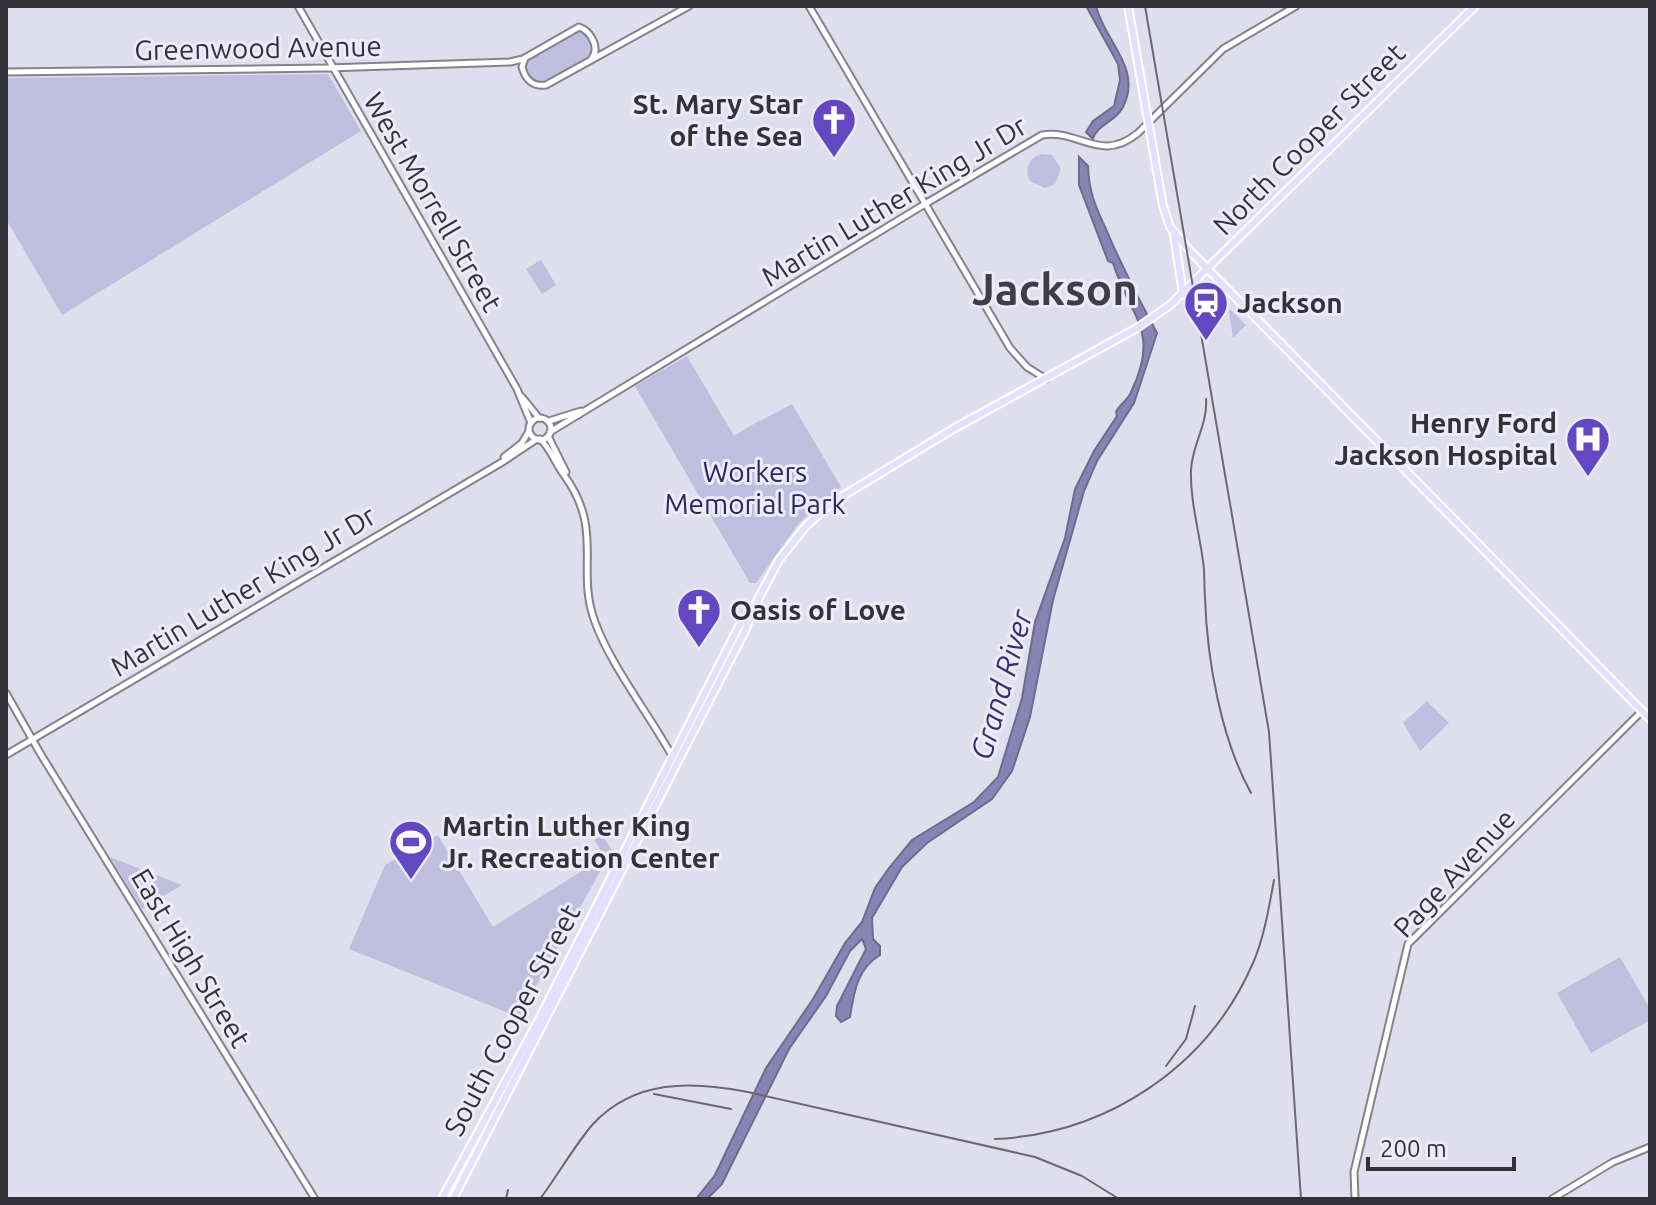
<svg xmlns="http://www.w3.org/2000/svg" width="1656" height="1205" viewBox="0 0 1656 1205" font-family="Ubuntu,sans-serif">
<rect width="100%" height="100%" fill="#dfdeec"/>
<path fill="#c0bedf" d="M580,27l16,19 -2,10 -48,29h-9l-14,-14 -1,-9z
M328,74l33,57 -299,184 -56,-96v-141z
M1041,154l11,1 9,14 -6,15 -10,4 -15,-7c-6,-12 -1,-23 11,-27z
M541,260l15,25 -14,9 -16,-25z
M1231,310l15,15 -13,13 -4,-27z
M687,356l47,80c17,-12 39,-21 58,-32l49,83 -42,36 -43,60h-6l-115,-197z
M1427,701l22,22 -29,28 -17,-28z
M596,826l16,24 -93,167 -170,-68 36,-84 53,-30 55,92 111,-70 -15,-27z
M110,857l5,2 67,26 -40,24z
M1620,957l30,52v11l-59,33 -34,-60z"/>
<path fill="#8883b4" stroke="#6e6b8f" stroke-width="2" d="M1086,6h10c8,35 47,62 27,101 -7,15 -26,17 -30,32l-7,-7 7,-11 21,-15 6,-26 -2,-16z
M1079,157l9,9c1,33 12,48 24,77 14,31 29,61 45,90l-23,70 -37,58 -13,30 -31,109 -23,117 -18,54 -20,28 -65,44 -25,24 -30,51 1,21 7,7v9c-23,14 -26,37 -30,62l-9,5 -5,-6 1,-10 29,-57 -4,-10 -12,12 -24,45 -37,53 -67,135 -15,15h-11l19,-24 51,-107 47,-69 32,-56 17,-21 13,-34 14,-20 23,-28 62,-38 24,-25 24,-79 13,-76 30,-84 10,-49 19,-38 23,-35 -1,-4c4,-8 12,-12 15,-20 30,-62 -1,-74 -18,-129l-5,-2 -29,-76z"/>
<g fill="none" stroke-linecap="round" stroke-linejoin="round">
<g stroke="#83828e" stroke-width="9">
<path id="tertiary" d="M298,6l219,383 14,34
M525,58l-3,9c3,12 11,20 24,18l143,-79
M6,72l321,-4 183,-6 13,-3 56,-32c12,4 21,21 13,31
M925,204l117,-69c38,-6 58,29 96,-2l85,-84 73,-43
M522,397l17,21
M548,436l18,36
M540,439c11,10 15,24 24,36 41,56 11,94 31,147 16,44 54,92 77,134
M6,693l34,60 275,446
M1355,1199l-1,-27 54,-228 234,-233
M1552,1199l61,-37 37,-15"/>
</g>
<g stroke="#83828e" stroke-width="9">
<path id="secondary" d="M809,6l201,342 17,19 19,12
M529 429a11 11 0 1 1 22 0a11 11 0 1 1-22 0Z
M549,421l32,-10
M550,432l375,-228
M504,457l18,-14 7,-12
M6,755l498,-294 33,-22"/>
</g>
<g stroke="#fff" stroke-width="10">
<path id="primary" d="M1128,6l35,200 7,21 20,24 460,468
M1174,235l9,59
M442,1199l94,-174 203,-399 10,-13
M453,1199l292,-568 9,-24 25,-47 27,-34 27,-24 120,-73 184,-101 33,-23 305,-299"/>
</g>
<use href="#tertiary" stroke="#fff" stroke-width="5"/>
<use href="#secondary" stroke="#fff" stroke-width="5"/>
<use href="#primary" stroke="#e3e0ff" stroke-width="6"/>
<path stroke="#6a6971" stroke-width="2" d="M1145,6l124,726 32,467
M1206,399c2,25 -14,46 -15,71 -1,30 8,61 12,91 2,12 1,25 2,37 2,62 16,141 46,195
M1166,1066l20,-27 9,-33
M654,1094l77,15
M995,1139c112,-5 213,-72 258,-176 11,-25 16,-56 21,-83
M506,1199l2,-9
M540,1199c18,-24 34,-53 53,-75 42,-45 99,-43 155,-32l287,65 47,19 37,23"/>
</g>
<defs>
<g id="church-pin" transform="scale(2.3)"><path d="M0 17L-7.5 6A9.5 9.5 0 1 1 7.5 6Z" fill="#6348c1" stroke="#ecebf9"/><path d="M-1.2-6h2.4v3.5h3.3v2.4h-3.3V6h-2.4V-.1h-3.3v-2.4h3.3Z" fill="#fff"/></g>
<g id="station-pin" transform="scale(2.3)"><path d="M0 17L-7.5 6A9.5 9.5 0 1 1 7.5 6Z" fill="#6348c1" stroke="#ecebf9"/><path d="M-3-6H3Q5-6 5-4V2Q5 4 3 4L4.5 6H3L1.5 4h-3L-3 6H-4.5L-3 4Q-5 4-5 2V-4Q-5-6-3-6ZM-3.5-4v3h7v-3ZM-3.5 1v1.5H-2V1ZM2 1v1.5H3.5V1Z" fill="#fff"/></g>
<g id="hospital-pin" transform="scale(2.3)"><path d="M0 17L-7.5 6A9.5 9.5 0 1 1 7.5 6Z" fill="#6348c1" stroke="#ecebf9"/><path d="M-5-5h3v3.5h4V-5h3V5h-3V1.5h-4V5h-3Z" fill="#fff"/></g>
<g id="stadium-pin" transform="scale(2.3)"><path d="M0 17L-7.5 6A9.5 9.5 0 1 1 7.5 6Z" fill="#6348c1" stroke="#ecebf9"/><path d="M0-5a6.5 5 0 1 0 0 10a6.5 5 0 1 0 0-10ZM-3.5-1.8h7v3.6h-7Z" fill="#fff"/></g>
</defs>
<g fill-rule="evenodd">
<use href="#church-pin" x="834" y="120"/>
<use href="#station-pin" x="1206" y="303"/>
<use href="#hospital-pin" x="1588" y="439"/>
<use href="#church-pin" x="699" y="610"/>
<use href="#stadium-pin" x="411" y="842"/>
</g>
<g text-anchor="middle" stroke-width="6" stroke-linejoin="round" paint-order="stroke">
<g font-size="28" fill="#333238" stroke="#ecebf9">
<text transform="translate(258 48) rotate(-1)" y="10">Greenwood Avenue</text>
<text transform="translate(1309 139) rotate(-45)" y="10">North Cooper Street</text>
<text transform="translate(894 201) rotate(-31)" y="10">Martin Luther King Jr Dr</text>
<text transform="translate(433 202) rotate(60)" y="10">West Morrell Street</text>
<text transform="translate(243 591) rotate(-31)" y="10">Martin Luther King Jr Dr</text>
<text transform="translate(1454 873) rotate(-47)" y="10">Page Avenue</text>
<text transform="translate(191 958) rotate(59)" y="10">East High Street</text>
<text transform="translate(512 1020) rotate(-62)" y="10">South Cooper Street</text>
</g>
<g font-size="28" font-weight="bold" fill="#333238" stroke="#ecebf9" text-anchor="start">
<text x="803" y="114" text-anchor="end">St. Mary Star<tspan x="803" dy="32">of the Sea</tspan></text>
<text x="1237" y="313">Jackson</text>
<text x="1557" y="433" text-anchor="end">Henry Ford<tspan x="1557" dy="32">Jackson Hospital</tspan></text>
<text x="730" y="620">Oasis of Love</text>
<text x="442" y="836">Martin Luther King<tspan x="442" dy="32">Jr. Recreation Center</tspan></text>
</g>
<g font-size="28" fill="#312561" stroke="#ecebf9">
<text x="755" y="482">Workers<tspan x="755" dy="32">Memorial Park</tspan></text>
</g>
<g font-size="30" font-style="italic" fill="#392e6b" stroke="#ecebf9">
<text transform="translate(1002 685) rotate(-74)" y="10">Grand River</text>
</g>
<g font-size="44" font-weight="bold" fill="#3e3d48" stroke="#ecebf9">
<text x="1055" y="305">Jackson</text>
</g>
</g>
<rect width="1656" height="1205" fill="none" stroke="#333238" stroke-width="16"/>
<path d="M1368 1157v12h146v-12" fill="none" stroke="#333238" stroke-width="4"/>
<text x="1380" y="1157" font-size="24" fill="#333238" stroke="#ecebf9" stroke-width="6" paint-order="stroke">200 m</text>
</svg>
